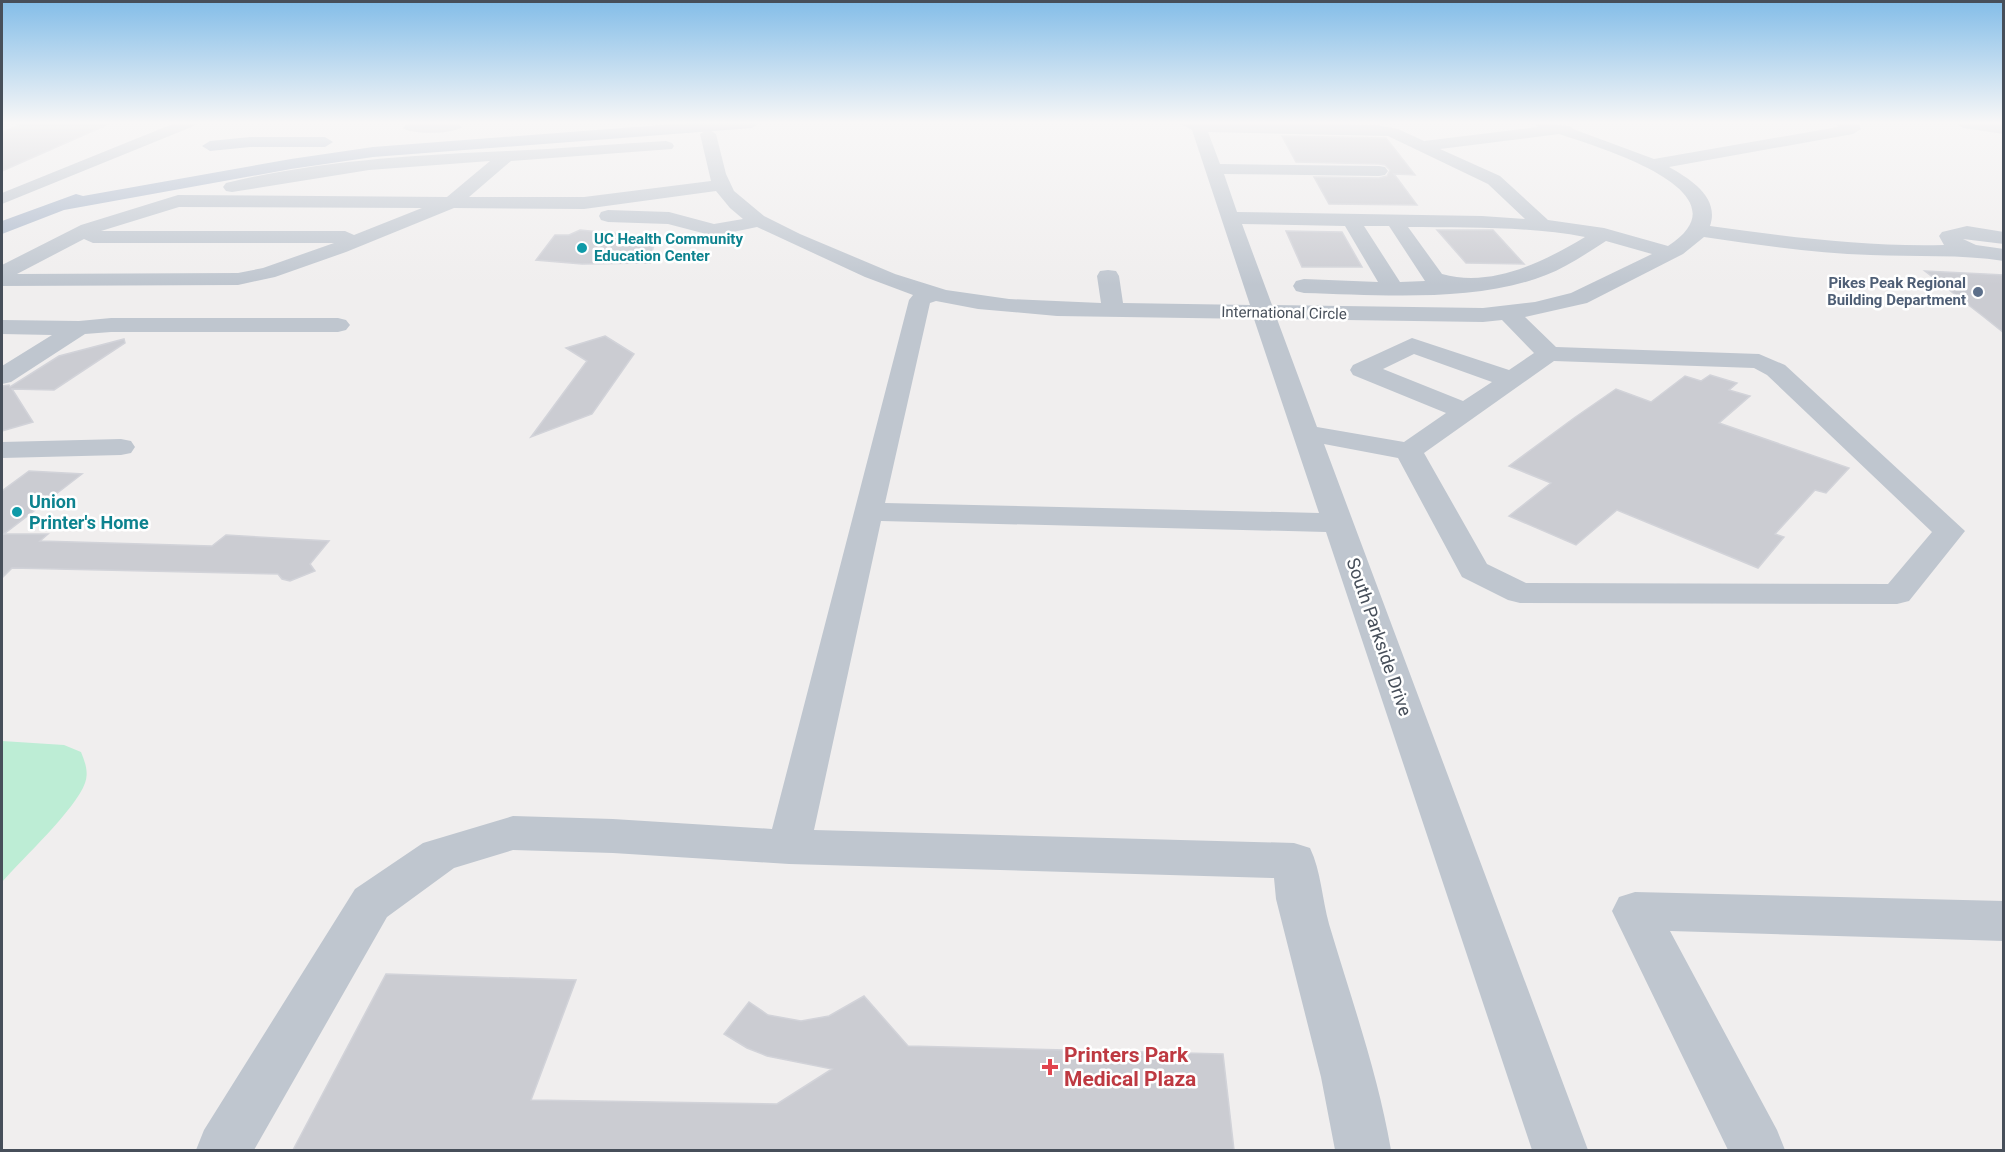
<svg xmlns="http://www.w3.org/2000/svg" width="2005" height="1152" viewBox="0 0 2005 1152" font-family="Roboto,sans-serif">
<rect width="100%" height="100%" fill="#f0eeee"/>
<path fill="#bdedd5" d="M2,741l62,4 17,7c4,10 8,20 4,31 -9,26 -63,76 -83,99z"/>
<path fill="#cbccd2" stroke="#d2d3d9" stroke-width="1.5" d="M24,123h87l-109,48v-39z
M1282,136l104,2 29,37 -21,-1 23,31 -88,-1 -15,-27 65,1 8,-2 3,-6 -5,-5 -6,-1 -83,-2z
M580,230l61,6 1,4 13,-1 -5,24 -68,1 -46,-4 19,-25h14z
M1437,230h56l31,34 -58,-1z
M1286,231l56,1 20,35h-60z
M1925,271l79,4v58l-20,-16z
M605,336l29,18 -42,60 -61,23 56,-76 -21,-13z
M124,339l1,4 -71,47 -42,-1 21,33 -31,9v-45l7,-1 1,2 49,-31z
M1710,375l27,8 -8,7 21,6 -31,27 130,45 -23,25 -11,-3 -40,44 9,3 -26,31 -141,-58 -41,35 -67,-29 42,-33 -42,-17 65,-48 42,-29 35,13 34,-26 16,5z
M29,471l53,3 -78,60h44l-8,7 172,5 14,-11 103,6 -19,23 5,7 -25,10 -8,-2 -4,-5 -266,-6 -10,10v-87z
M386,974l190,6 -45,120 246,4 55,-35 -65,-13 -20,-8 -23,-14 25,-32 19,13 33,6 28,-5 35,-20 44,50 315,8 11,96h-941z"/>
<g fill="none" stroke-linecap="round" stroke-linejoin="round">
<path fill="#bfc6cf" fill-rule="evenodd" d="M175,123h21l-2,3 -192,78v-11z
M407,123h51l4,4c-7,7 -52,8 -59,1z
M1179,123l198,2 21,4 26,12 114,-14 -5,-4 37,3 3,3 81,30 184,-32 -4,-4h24l3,6 -8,5 -184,33c21,12 51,30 41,59 78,11 156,21 234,19l-5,-9 3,-4 25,-6 37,6v12l-41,-5 13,6 28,4v12c-44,-7 -88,-4 -133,-6 -56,-2 -112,-10 -167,-18l-21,17 -96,49 -62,14 31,30 203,7 26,11 180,166 -56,70 -12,3 -377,-1 -12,-3 -46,-23 -64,-119 -74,-14 264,706h-56l-206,-618 -445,-11 -67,309 480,13 16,5c11,23 12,51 19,76 22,74 49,150 62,226h-56l-14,-73 -45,-178 -2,-21 -485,-14 -176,-11 -100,-3 -59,18 -67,49 -133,233h-58l8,-20 151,-241 68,-46 90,-27 100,3 159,10 137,-529 4,-5 -48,-18 -108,-50 -43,9 -46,-12 -60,-2 -7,-2 -2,-4 2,-4 7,-2 61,2 45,12 29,-5 -13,-11 -14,-17 -132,18 -130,-1 -108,44 -71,25 -37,8 -236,1v-21l79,-40 97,-30 269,2 43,-36 -121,9 -137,22 -6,-1 -3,-4 3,-4c91,-22 187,-28 281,-32 53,-2 106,-7 159,-10l6,2 2,3 -2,3 -161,12 -42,36h115l127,-16 -11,-47 8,-5 8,5 10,40 8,17 30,25 36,18 95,40 51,16 63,9 92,4 -4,-27 3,-5 8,-1 8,1 3,5 4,27 127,2 -58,-175zM1208,132l180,4 100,48 37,35 -43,-3 -245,-4 -13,-38 155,2 6,-1 3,-4 -3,-4 -6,-1 -159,-2zM1559,134c39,13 193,58 109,112l-64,-18 -56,-8 -48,-44 -60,-27zM179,207l243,1 -68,27 -9,-4h-244zM1242,224l103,2 33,56 -74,-3 -8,2 -3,5 3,5 8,2c74,2 172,10 242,-18 21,-8 41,-22 60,-34l46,13 -81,39 -36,9 -52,6 -211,-3zM1364,226h25l36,55 -25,1zM1408,227c59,1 120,-1 177,10 -42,25 -93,51 -143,37zM84,239l9,4h241l-71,25 -25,5 -221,1zM936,301l42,8 79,7 197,3 65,194 -434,-10 45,-200zM1277,319l206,3 19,-2 32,33 -25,17 -97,-32 -59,27 -3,5 3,5 93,38 -42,29 -87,-15zM1414,354l78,28 -29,19 -80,-32zM1554,361l200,7 13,7 165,157 -44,52 -362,-1 -39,-19 -63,-111z
M1956,123l48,1v10l-41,-6z
M111,318h227l8,2 4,5 -4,5 -8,2h-227l-26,2 -74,48 -9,2v-18l50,-31 -50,-1v-14l77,1z
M121,439l10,2 4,6 -4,6 -10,2 -119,3v-16z
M1635,892l369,9v40l-334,-10 107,199 8,20h-57l-116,-239 7,-14z"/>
<path fill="#aebacc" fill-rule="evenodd" d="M688,123h71l-7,5 -379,29 -82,12 -227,41 -62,24v-13l74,-27 7,2 208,-37 82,-12z
M250,137h75l8,5 -8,5h-75l-40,4 -8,-5 8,-5z"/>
</g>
<linearGradient id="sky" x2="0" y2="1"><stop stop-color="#83bde8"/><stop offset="0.43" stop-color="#f8f7f7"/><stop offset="1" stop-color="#f8f7f7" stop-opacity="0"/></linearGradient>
<rect width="2005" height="285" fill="url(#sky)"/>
<g fill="#0f9aa8" stroke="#fff" stroke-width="2">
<circle cx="582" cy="248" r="6"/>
<circle cx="17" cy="512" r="6"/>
</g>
<circle fill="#5c6f8a" stroke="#fff" stroke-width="2" cx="1978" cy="292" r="6"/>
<path fill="#e0444e" stroke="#fff" stroke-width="2" d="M1047 1058h6v6h6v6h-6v6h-6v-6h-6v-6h6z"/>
<g text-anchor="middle" stroke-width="5" stroke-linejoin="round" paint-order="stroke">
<g font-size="15" font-weight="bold" fill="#0d838f" stroke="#fff" text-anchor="start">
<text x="594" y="244">UC Health Community<tspan x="594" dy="17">Education Center</tspan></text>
</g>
<g font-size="15" font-weight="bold" fill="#4e5e75" stroke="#fff" text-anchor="end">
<text x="1966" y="288">Pikes Peak Regional<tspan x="1966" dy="17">Building Department</tspan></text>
</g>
<g font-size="15" fill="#474f5a" stroke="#fff">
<text transform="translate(1284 313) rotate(1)" y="5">International Circle</text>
</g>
<g font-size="18" font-weight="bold" fill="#0d838f" stroke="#fff" text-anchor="start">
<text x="29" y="508">Union<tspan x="29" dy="21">Printer's Home</tspan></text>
</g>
<g font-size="18" fill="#474f5a" stroke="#fff">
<text transform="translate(1379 637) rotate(71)" y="6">South Parkside Drive</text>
</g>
<g font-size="21" font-weight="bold" fill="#be3a42" stroke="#fff" text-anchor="start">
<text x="1064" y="1062">Printers Park<tspan x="1064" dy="24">Medical Plaza</tspan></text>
</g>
</g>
<rect width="2005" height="1152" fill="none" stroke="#474f5a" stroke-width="6"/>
</svg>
